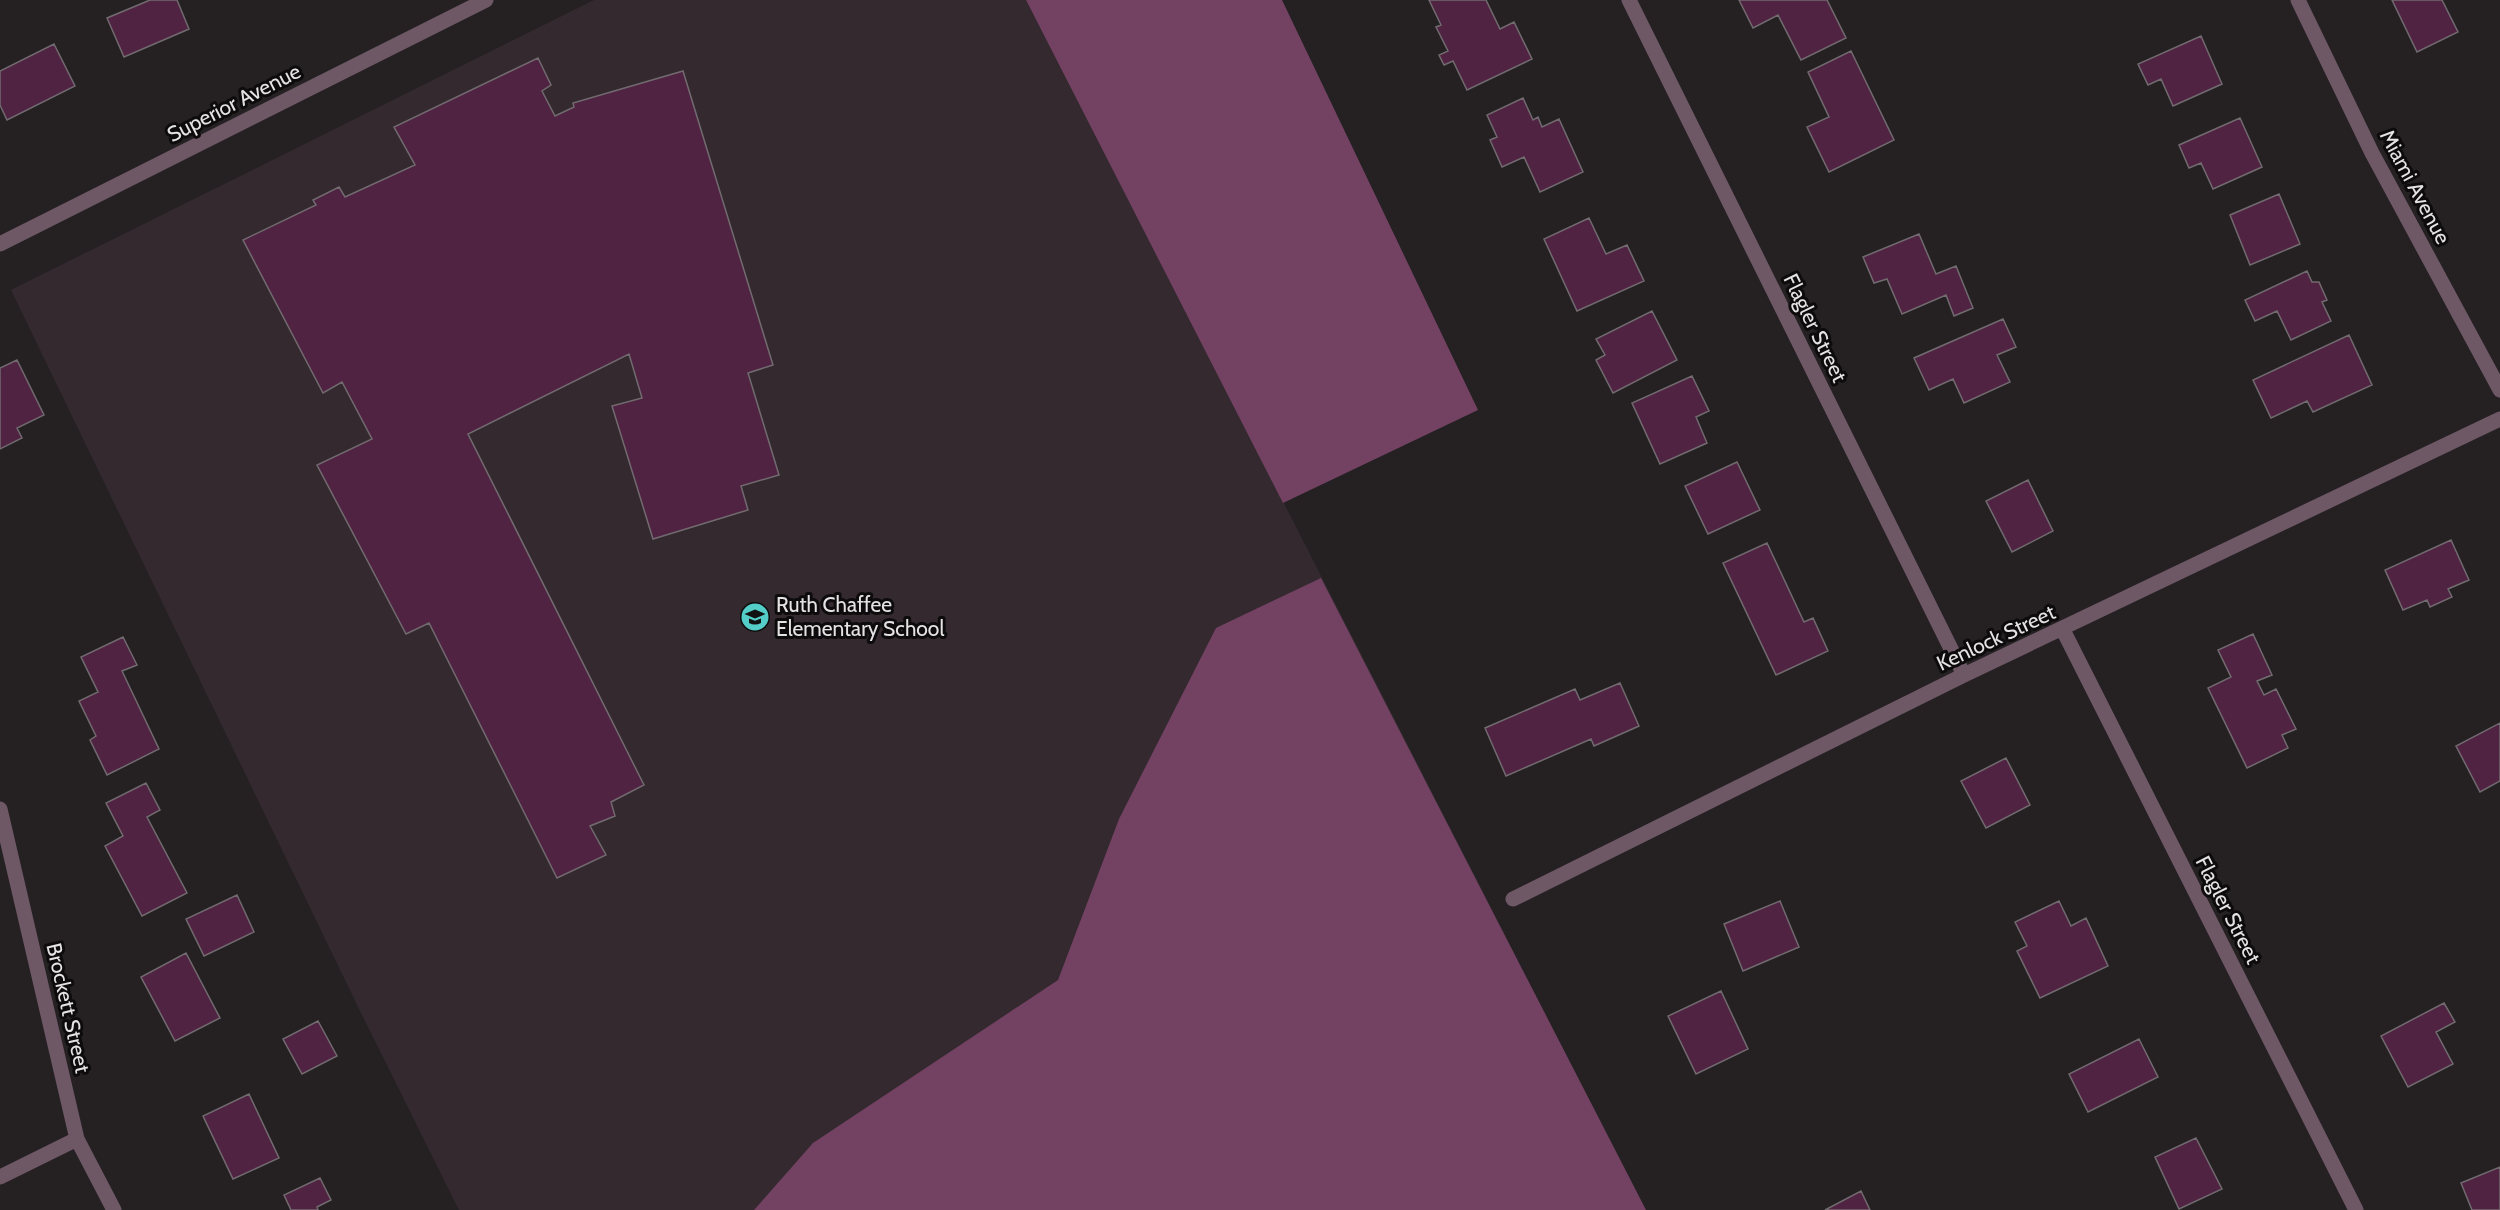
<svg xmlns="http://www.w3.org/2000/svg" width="2500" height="1210" viewBox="0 0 2500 1210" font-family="Cabin,sans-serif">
<rect width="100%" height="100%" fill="#252123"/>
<path fill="#33292f" d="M594,0h432l620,1210h-1187l-97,-195 -351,-725z"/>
<path fill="#734263" d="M1026,0h256l196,410 -195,93z
M1321,578l325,632h-892l59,-67 245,-163 61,-161 97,-191z"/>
<path fill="#512343" stroke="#716b6f" stroke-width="1.5" d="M150,0h27l12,29 -65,28 -17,-39z
M1429,0h57l14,29 14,-7 18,37 -65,31 -14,-29 -9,4 -5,-10 9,-4 -12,-24 5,-2z
M1739,0h88l19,38 -45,22 -23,-45 -25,13z
M2392,0h50l16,32 -41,20z
M2201,36l21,48 -49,22 -12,-27 -13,6 -10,-21z
M54,44l21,42 -68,34 -7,-15v-34z
M1851,51l43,89 -65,32 -22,-45 22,-10 -21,-45z
M538,58l13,27 -9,6 13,25 19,-9 -1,-4 110,-32 90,294 -25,8 31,102 -38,11 7,24 -95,29 -41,-133 30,-8 -13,-44 -161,80 176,351 -33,17 4,14 -25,10 16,29 -49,23 -128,-255 -23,11 -89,-169 55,-26 -30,-57 -19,11 -80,-153 73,-35 -3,-5 26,-13 6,10 70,-32 -21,-38z
M1523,98l10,22 5,-3 4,10 17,-8 24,53 -43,20 -16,-35 -22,10 -12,-27 7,-3 -10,-22z
M2240,118l22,49 -49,22 -12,-26 -12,5 -10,-23z
M2279,194l21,50 -50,21 -20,-50z
M1589,218l17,36 21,-9 17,36 -67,30 -33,-72z
M1919,234l17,40 20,-8 17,42 -19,8 -8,-21 -44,19 -15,-35 -13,4 -11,-26z
M2307,271l5,11h7l8,18 -5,2 9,19 -40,19 -14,-29 -22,10 -10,-21z
M1652,311l25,49 -64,33 -17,-33 9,-5 -9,-16z
M2003,319l13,28 -19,8 13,27 -46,21 -11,-24 -24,11 -15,-32z
M2349,335l23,50 -59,27 -6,-11 -36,17 -18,-38z
M17,360l27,55 -27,13 5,10 -22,11v-81z
M1692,376l17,35 -13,6 11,26 -47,21 -28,-61z
M1737,462l23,48 -52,24 -23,-48z
M2028,480l25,51 -41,21 -26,-51z
M2451,540l18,40 -21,9 4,8 -22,10 -3,-7 -24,10 -18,-40z
M1767,543l37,79 9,-4 15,33 -52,24 -53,-112z
M2253,634l19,41 -15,6 7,14 12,-6 20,40 -14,6 6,13 -41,20 -39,-80 23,-11 -13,-27z
M123,637l14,28 -15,6 37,78 -52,26 -17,-35 6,-4 -17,-35 19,-9 -17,-35z
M1620,683l19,43 -45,20 -3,-7 -85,37 -21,-48 90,-39 5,11z
M2500,723v58l-20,11 -24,-46z
M2006,758l24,47 -44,23 -25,-47z
M146,783l14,27 -13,7 40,76 -45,23 -37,-70 18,-10 -17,-33z
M237,895l17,37 -50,24 -18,-37z
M1780,901l19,46 -56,24 -19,-47z
M2059,901l12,25 15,-8 22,48 -68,32 -23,-47 10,-5 -12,-24z
M186,953l34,65 -45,23 -34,-64z
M1721,991l27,58 -52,25 -28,-58z
M2444,1003l11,19 -19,10 17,32 -45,23 -27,-51z
M318,1021l19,35 -35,18 -19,-35z
M2139,1039l19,38 -70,35 -19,-38z
M249,1094l30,64 -46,21 -30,-63z
M2196,1138l26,51 -43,20 -24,-52z
M2500,1167v43h-28l-11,-27z
M320,1178l11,22 -14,7 1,3h-27l-7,-15z
M1861,1191l9,19h-45z"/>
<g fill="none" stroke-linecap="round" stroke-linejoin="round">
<path stroke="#6f5866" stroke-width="15" d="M1629,0l335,675
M2298,0l74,153 128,237
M0,244l486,-244
M2063,630l293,580
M0,809l77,330 37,71
M1513,899l451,-224 536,-256
M0,1177l77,-38"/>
</g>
<defs>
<g id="school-disc" transform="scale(1.5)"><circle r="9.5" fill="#54cdc8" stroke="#0d0b0c"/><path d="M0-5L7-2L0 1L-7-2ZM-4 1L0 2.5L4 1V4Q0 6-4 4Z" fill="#111"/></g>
</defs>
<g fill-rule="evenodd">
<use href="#school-disc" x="755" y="617"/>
</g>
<g text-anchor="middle" stroke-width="6" stroke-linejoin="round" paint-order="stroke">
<g font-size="21" fill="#e6e3e5" stroke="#0d0b0c">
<text transform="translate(234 103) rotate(-27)" y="7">Superior Avenue</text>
<text transform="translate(2415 187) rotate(62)" y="7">Miami Avenue</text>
<text transform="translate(1815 328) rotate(64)" y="7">Flagler Street</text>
<text transform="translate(1996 638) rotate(-25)" y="7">Kenlock Street</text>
<text transform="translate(2228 910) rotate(63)" y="7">Flagler Street</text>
<text transform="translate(68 1008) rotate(77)" y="7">Brockett Street</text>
</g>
<g font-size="21" fill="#e6e3e5" stroke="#0d0b0c" text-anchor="start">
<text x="776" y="612">Ruth Chaffee<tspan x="776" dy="24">Elementary School</tspan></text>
</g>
</g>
</svg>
